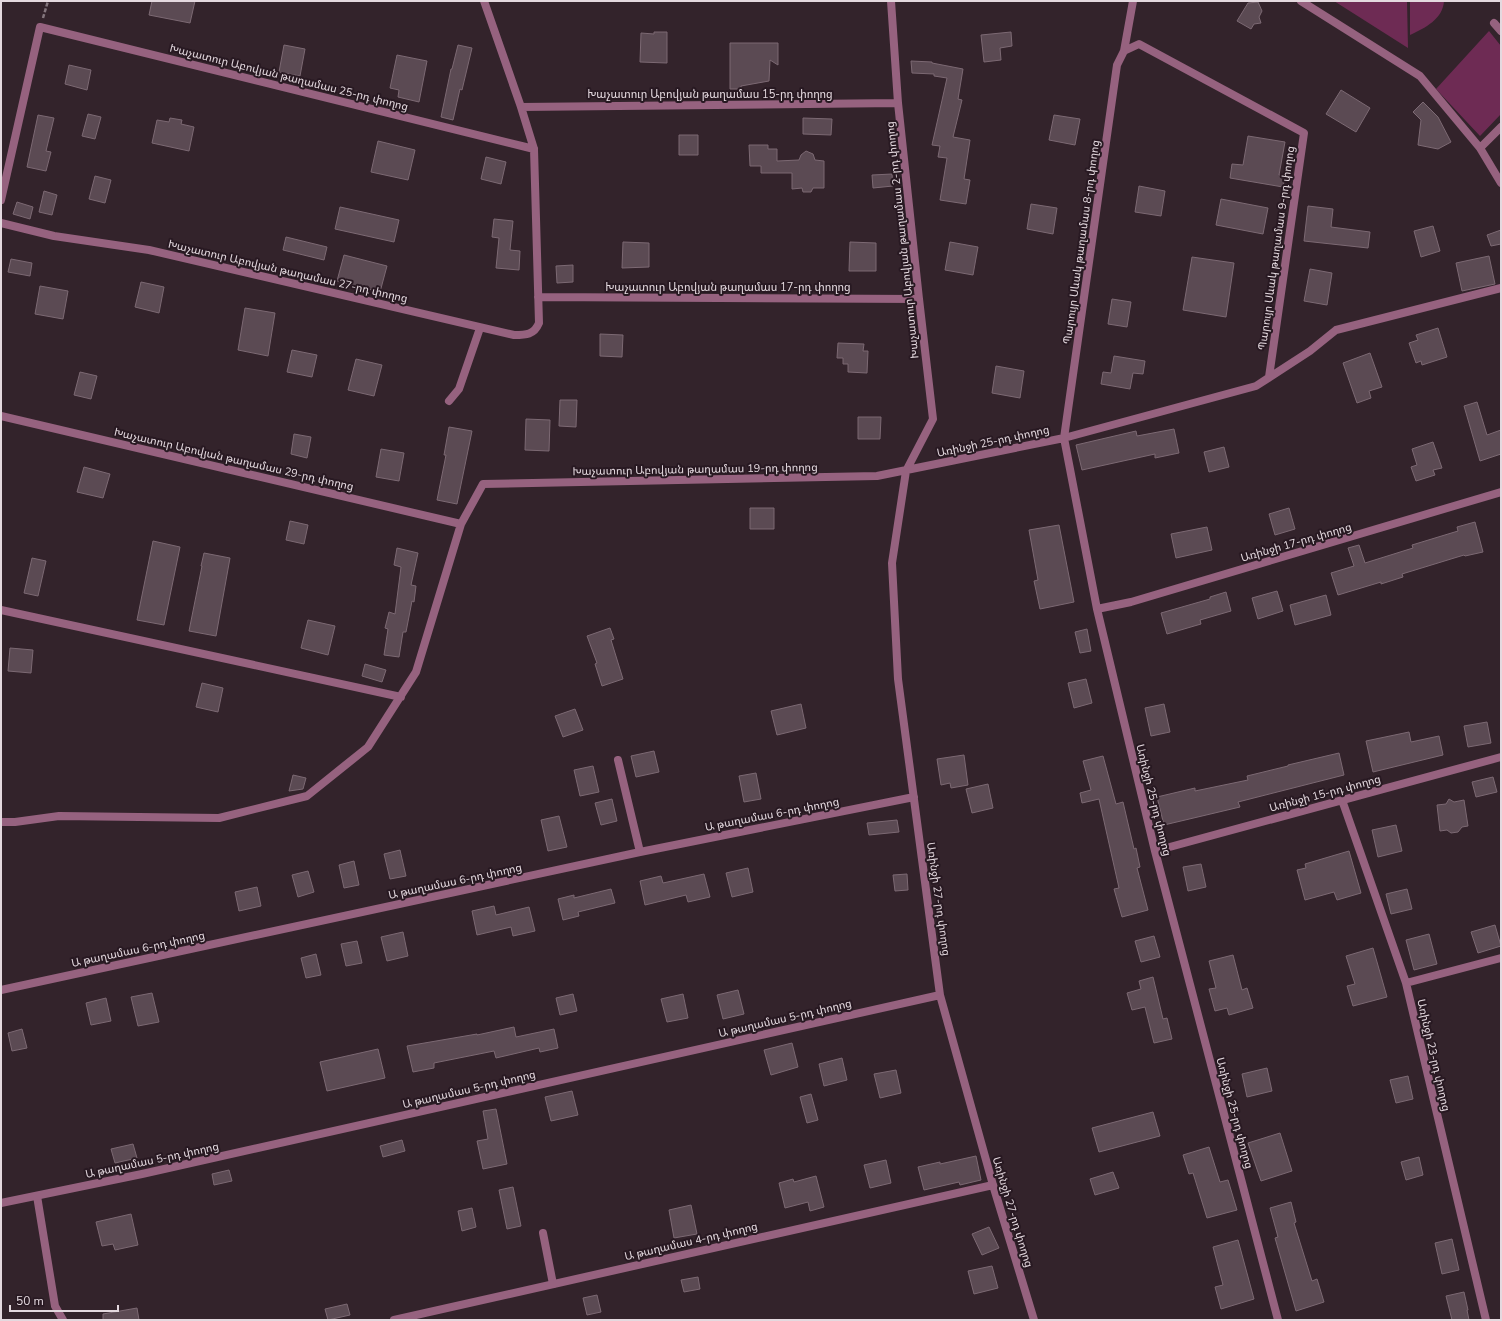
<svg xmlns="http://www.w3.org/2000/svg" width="1502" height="1321" viewBox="0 0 1502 1321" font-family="'Nunito Sans','Noto Sans Armenian',sans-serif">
<rect width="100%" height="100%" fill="#33232b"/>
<path fill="#6e2b54" d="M1334,1h73l1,47z
M1410,1h34c-1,18 -19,27 -34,34z
M1489,31l12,15v68l-21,22 -44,-47z"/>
<path fill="#5b4a53" stroke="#7c6973" d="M152,1h43l-5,22 -41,-8z
M1258,2l4,9 -3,6 2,6 -7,1 -3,5 -14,-8 11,-18z
M654,32h13v31l-27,-1 1,-29 13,1z
M1011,32l1,14 -12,2 1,12 -17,2 -3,-27z
M730,43h48v22l-8,-5 -1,21 -28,5v3h-11z
M284,45l21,4 -5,27 -21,-4z
M458,45l14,3 -10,42 -2,-1 -7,31 -12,-3 10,-48h1z
M397,55l30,6 -8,41 -21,-5 1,-7 -9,-2z
M911,61l21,1v1l31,6 -5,30 4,1 -9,37 17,3 -6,39 6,1 -4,24 -26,-4 7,-42 -9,-1 2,-11 -8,-1 15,-67 -13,-2v-2l-22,-1z
M69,65l22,5 -4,20 -22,-6z
M1341,90l29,18 -14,24 -30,-18z
M1423,102l15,15 13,25 -13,7 -20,-4 3,-25 -8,-8z
M88,114l13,3 -6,22 -13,-3z
M38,115l16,3 -8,33 5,1 -5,19 -19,-4z
M1054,115l26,4 -5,26 -26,-5z
M170,118l12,2 -1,4 13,3 -5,24 -37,-8 5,-23 12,2z
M803,118l29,1 -1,16 -28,-1z
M679,135h19v20h-19z
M1248,136l37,6 -6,33 6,1 -2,11 -53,-9 2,-14 11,1z
M378,141l37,9 -7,30 -37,-8z
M749,145h19v4h9v12l22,-1 2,-5 5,-4 7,3 2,6 9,1v27h-11l-2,4h-8l-1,-4 -10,1v-16h-31v-7h-11z
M486,157l20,5 -5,22 -20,-5z
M892,174l1,12 -20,2 -1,-13z
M95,176l16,4 -6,23 -16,-4z
M1139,186l26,5 -4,25 -26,-4z
M44,191l13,4 -5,20 -13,-3z
M1221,199l47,9 -5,26 -47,-9z
M17,202l16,5 -3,12 -17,-5z
M1031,204l26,4 -4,26 -26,-5z
M1308,206l25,3 -2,18 39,5 -2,16 -64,-7z
M340,207l59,13 -5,22 -59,-13z
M494,219l19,2 -3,29 10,1 -1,19 -23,-2 3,-30 -7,-1z
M1433,226l7,25 -19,6 -7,-26z
M1501,230v14l-10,2 -4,-11z
M286,237l41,10 -3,13 -41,-10z
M623,242l26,1v24l-27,1z
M850,242l26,1v28h-27z
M950,242l28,5 -5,28 -28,-5z
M344,255l43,11 -7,26 -43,-11z
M1489,256l6,28 -33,7 -6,-28z
M1192,257l42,6 -8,54 -43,-7z
M11,259l21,4 -2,13 -22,-4z
M573,265v17l-16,1 -1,-17z
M1310,269l22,4 -5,32 -23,-4z
M141,282l23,5 -5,26 -24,-6z
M40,286l28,5 -5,28 -28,-5z
M1112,299l19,3 -4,25 -19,-3z
M245,308l30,5 -7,43 -30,-6z
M1438,328l9,29 -25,8 -1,-4 -5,2 -7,-20 9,-3 -2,-5z
M600,334l23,1 -1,22 -22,-1z
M838,343l26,1 -1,7h5l-1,22 -19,-1v-8h-5v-6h-6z
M292,350l25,5 -5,22 -25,-5z
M1370,353l12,34 -13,4 2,7 -14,5 -14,-40z
M1114,356l31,5 -2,13 -10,-1 -3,16 -29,-5 2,-12 8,1z
M356,359l26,6 -8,31 -26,-6z
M996,366l28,5 -4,27 -28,-5z
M80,372l17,4 -6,23 -17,-4z
M560,400h17l-1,27 -17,-1z
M1477,402l10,33 14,-5v24l-21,7 -16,-55z
M858,417h23l-1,22h-22z
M526,419l24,1 -1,31 -24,-1z
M449,427l23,4 -15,73 -20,-4 9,-45h-2z
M1174,429l5,24 -24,5v-4l-73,16 -6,-25 60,-14 1,5z
M294,434l17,3 -4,21 -16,-4z
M1433,442l9,26 -9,2 2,5 -19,6 -5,-14 6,-2 -5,-16z
M1224,447l5,20 -20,5 -5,-20z
M381,449l23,4 -5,28 -23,-4z
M84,467l26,7 -7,24 -26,-6z
M750,508h24v21h-24z
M1289,508l6,21 -20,6 -6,-21z
M290,521l18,4 -4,19 -18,-4z
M1475,522l8,30 -18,4 -1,-1 -62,19 1,3 -22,7v-2l-43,13 -7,-22 23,-7 -6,-18 11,-3 6,18 48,-15 -1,-3 46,-14 -1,-4z
M1059,525l15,77 -34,7 -6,-28 4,-1 -9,-50z
M1207,527l5,23 -36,8 -5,-24z
M153,541l27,6 -16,78 -27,-5z
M397,548l21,5 -7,32 5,1 -2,16 -2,-1 -6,31h-3l-4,25 -15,-2 4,-26 -3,-1 4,-16 6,2 6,-47 -7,-2z
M204,553l26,5 -14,78 -27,-5 13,-65h-1z
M32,558l14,3 -8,35 -14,-3z
M1277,591l6,20 -25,8 -6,-21z
M1226,592l5,19 -31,9 1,4 -34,10 -6,-21 49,-14v-2z
M1326,595l5,20 -36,10 -5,-20z
M308,620l27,6 -7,29 -27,-7z
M610,628l4,11 -3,1 12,39 -21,7 -7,-22 2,-1 -10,-27z
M1087,629l4,22 -11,2 -5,-21z
M10,648l23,2 -2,23 -23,-2z
M365,664l21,6 -4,12 -20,-6z
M1086,679l6,24 -18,5 -6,-25z
M202,683l21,5 -5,24 -22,-5z
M801,704l5,24 -29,7 -6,-24z
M1164,704l6,28 -19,4 -6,-28z
M575,709l8,21 -20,7 -8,-21z
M1487,722l4,21 -23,4 -4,-21z
M1409,732l2,10 28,-6 4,19 -70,17 -7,-31z
M654,751l5,21 -23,5 -5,-21z
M1339,753l5,22 -106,27 2,5 -76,18 -7,-28 38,-9v3l53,-11 -1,-4 41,-10v-1z
M964,755l4,30 -17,3 -1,-5 -9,2 -4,-26z
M1103,756l13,48 7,-2 11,47 2,-1 4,19 -3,1 11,42 -26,7 -8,-28 5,-1 -20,-89 -17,4 -2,-10 11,-3 -8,-29z
M593,766l6,26 -19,4 -6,-26z
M756,773l5,26 -17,3 -5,-26z
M293,775l13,3 -3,11 -14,2z
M1493,777l4,15 -21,5 -4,-15z
M988,784l5,24 -21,5 -6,-24z
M612,799l5,22 -16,4 -6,-22z
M1449,799l5,3 10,-2 4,26 -6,1 -4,5 -7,1 -4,-3 -7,1 -3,-26 9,-1z
M559,816l8,31 -19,4 -7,-31z
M897,820l2,12 -30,3 -2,-12z
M1396,825l6,26 -24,6 -6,-27z
M400,850l6,26 -16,3 -6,-25z
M1349,851l12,42 -24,7 -3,-8 -29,8 -8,-30 9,-2 -1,-4z
M354,861l5,24 -15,3 -5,-23z
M1201,864l5,23 -18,4 -5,-24z
M748,868l5,24 -21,5 -6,-24z
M308,871l6,21 -16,5 -6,-22z
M704,874l6,23 -22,5 -2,-7 -41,10 -5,-24 21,-5 2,7z
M907,874l1,16 -13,1 -2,-16z
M257,887l4,19 -22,5 -4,-19z
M611,889l4,14 -37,9 1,4 -16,4 -5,-21 16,-4v3z
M1407,889l5,20 -21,5 -5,-20z
M494,906l2,9 33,-8 6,24 -22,5 -2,-9 -34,8 -5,-24z
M1495,925l6,21 -23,7 -7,-21z
M403,932l5,24 -21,5 -6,-24z
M1429,934l8,30 -23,6 -8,-30z
M1154,936l6,21 -19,5 -6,-21z
M357,941l5,22 -16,3 -5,-22z
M1373,948l14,49 -34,9 -6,-20 8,-2 -9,-28z
M316,954l5,21 -15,3 -5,-20z
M1233,955l9,35 5,-2 6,20 -24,7 -2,-7 -12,3 -6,-22 7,-1 -7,-27z
M1153,977l10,42 4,-1 5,21 -18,4 -9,-36 -13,3 -5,-17 14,-4 -2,-8z
M738,990l6,24 -21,5 -6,-24z
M152,993l7,29 -21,4 -7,-29z
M573,994l4,17 -17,4 -4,-17z
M683,994l5,24 -21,4 -6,-23z
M106,998l5,23 -20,4 -5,-22z
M514,1027l2,10 38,-8 4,19 -18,4 -1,-4 -43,10 -2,-7 -60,12v5l-21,4 -6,-26 70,-12v1z
M22,1029l5,19 -15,3 -4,-18z
M792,1043l6,24 -27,8 -7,-25z
M378,1049l7,29 -58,13 -7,-29z
M842,1058l5,22 -23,6 -5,-22z
M1267,1068l5,23 -25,6 -5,-23z
M896,1070l5,23 -21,5 -6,-24z
M1408,1076l5,23 -17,4 -6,-23z
M572,1091l6,24 -27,6 -6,-24z
M811,1094l7,26 -11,3 -7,-26z
M496,1109l11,55 -24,5 -6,-28 11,-2 -5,-28z
M1153,1112l7,24 -61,16 -7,-24z
M1280,1133l12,38 -31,10 -13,-38z
M402,1140l3,11 -22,6 -3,-11z
M133,1144l4,14 -22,5 -4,-14z
M1209,1147l11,35 8,-2 9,30 -30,8 -14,-45 -4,1 -6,-19z
M976,1156l5,24 -21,5 -1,-3 -35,8 -6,-23 22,-5v2z
M1419,1157l4,18 -17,5 -5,-18z
M886,1160l5,23 -21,5 -6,-23z
M229,1170l3,11 -18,4 -2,-11z
M1113,1172l6,16 -24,7 -5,-16z
M816,1176l8,31 -14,4 -2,-9 -23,6 -6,-25 14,-4 1,3z
M513,1187l8,39 -14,3 -8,-39z
M1291,1202l5,20 -2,1 18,58 5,-2 7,23 -28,9 -21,-73 3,-1 -8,-29z
M691,1205l6,29 -23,4 -5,-28z
M472,1208l4,19 -14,4 -4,-20z
M131,1214l7,31 -23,5 -2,-6 -11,2 -6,-24z
M989,1227l10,21 -17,7 -10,-21z
M1452,1239l7,31 -17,4 -7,-31z
M1238,1240l16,59 -33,10 -6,-22 8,-2 -10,-38z
M992,1266l6,22 -24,6 -6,-23z
M698,1277l2,12 -16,3 -3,-12z
M1464,1292l4,18h-1l2,10h-17l-6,-24z
M597,1295l4,17 -14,3 -4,-17z
M347,1304l3,11 -22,5 -3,-11z
M137,1308l2,12h-36v-6z"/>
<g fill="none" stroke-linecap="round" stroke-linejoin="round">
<path stroke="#84767d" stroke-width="2.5" stroke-dasharray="4 2" stroke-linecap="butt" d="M43,18l5,-17"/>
<path stroke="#96627f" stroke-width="8" d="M1494,23l7,8
M449,401l10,-12 21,-61
M37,1196l18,110 8,14
M543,1233l10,51"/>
<path stroke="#96627f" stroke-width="8" d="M891,1l7,102 21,196 14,120 -27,52 -14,92 6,116 42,316 53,190 41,135
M1133,1l-9,50 -7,14 -53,373 192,-52 54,-35 26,-21 165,-42
M1301,1l119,75 60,72 21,35
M1124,51l15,-7 165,89 -35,244
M521,107l377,-4
M1480,148l21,-21
M1,200l39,-173 494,122
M1,223l53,13 95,14 365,85c12,0 20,0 25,-12l-5,-174 -13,-42 -37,-106
M538,297l381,2
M1,416l460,108
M1097,609l34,-7 370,-110
M1,610l400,87
M618,760l22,92
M1342,800l64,183 80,337
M1,822h14l44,-6 160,2 88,-22 61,-49 48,-75 45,-148 22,-40 394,-8 187,-38 33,171 58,242 123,469
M1155,851l346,-94
M1406,983l95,-25
M1,990l639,-138 274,-55
M1,1203l141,-29 798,-179
M394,1320l599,-135"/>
</g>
<g text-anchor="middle" stroke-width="4" stroke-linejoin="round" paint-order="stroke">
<g font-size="11" fill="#e4d9df" stroke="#281922">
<text transform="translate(289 77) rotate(14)" y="4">Խաչատուր Աբովյան թաղամաս 25-րդ փողոց</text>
<text x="710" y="98">Խաչատուր Աբովյան թաղամաս 15-րդ փողոց</text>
<text transform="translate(902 240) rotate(-96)" y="4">Խաչատուր Աբովյան թաղամաս 2-րդ փողոց</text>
<text transform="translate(1081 242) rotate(-82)" y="4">Պարույր Սևակ թաղամաս 8-րդ փողոց</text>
<text transform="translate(1276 248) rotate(-82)" y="4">Պարույր Սևակ թաղամաս 9-րդ փողոց</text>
<text transform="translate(288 271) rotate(13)" y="4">Խաչատուր Աբովյան թաղամաս 27-րդ փողոց</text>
<text x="728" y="291">Խաչատուր Աբովյան թաղամաս 17-րդ փողոց</text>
<text transform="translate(993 441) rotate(-12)" y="4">Առինջի 25-րդ փողոց</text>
<text transform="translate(234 459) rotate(13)" y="4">Խաչատուր Աբովյան թաղամաս 29-րդ փողոց</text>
<text transform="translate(695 469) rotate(-1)" y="4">Խաչատուր Աբովյան թաղամաս 19-րդ փողոց</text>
<text transform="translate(1296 542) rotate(-16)" y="4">Առինջի 17-րդ փողոց</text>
<text transform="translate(1325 793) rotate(-15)" y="4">Առինջի 15-րդ փողոց</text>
<text transform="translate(1154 800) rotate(76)" y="4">Առինջի 25-րդ փողոց</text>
<text transform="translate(772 814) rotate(-11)" y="4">Ա թաղամաս 6-րդ փողոց</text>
<text transform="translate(455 881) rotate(-12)" y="4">Ա թաղամաս 6-րդ փողոց</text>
<text transform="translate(939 899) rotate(82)" y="4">Առինջի 27-րդ փողոց</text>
<text transform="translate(138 949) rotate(-12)" y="4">Ա թաղամաս 6-րդ փողոց</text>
<text transform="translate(785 1018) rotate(-13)" y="4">Ա թաղամաս 5-րդ փողոց</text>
<text transform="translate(1434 1055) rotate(77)" y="4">Առինջի 23-րդ փողոց</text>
<text transform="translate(469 1089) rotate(-13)" y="4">Ա թաղամաս 5-րդ փողոց</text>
<text transform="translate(1235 1113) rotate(75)" y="4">Առինջի 25-րդ փողոց</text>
<text transform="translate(152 1160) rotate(-12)" y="4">Ա թաղամաս 5-րդ փողոց</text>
<text transform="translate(1013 1212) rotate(73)" y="4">Առինջի 27-րդ փողոց</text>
<text transform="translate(691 1241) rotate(-13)" y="4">Ա թաղամաս 4-րդ փողոց</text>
</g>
</g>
<rect width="1502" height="1321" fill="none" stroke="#e4d9df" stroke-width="4"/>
<path d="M10 1305v6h108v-6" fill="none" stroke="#e4d9df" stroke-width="2"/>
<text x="16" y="1305" font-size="12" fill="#e4d9df" stroke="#281922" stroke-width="3" paint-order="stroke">50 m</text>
</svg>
